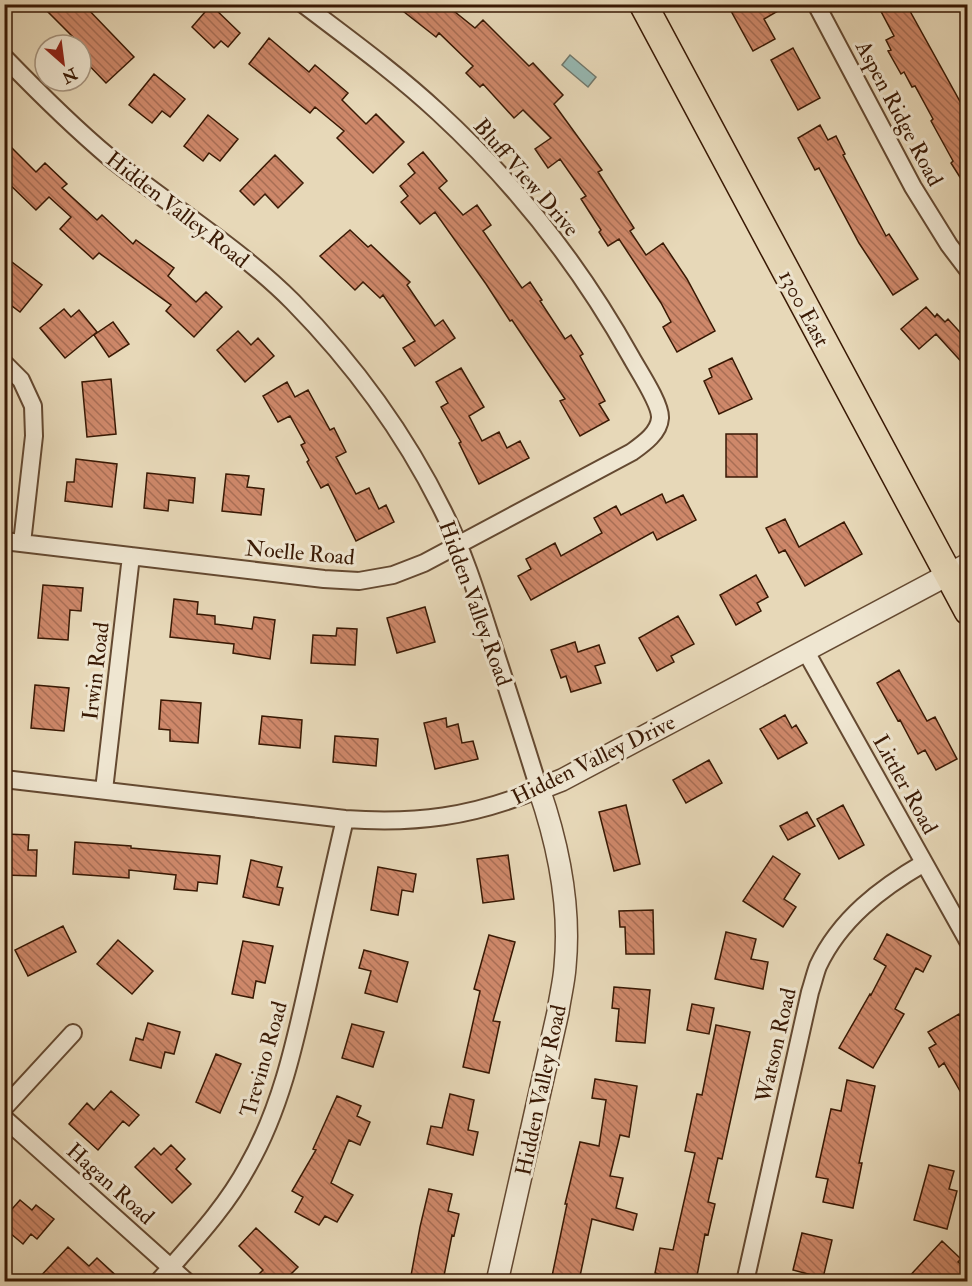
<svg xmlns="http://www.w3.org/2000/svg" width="972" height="1286" viewBox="0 0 972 1286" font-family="'IM FELL Double Pica',serif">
<defs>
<pattern id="building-back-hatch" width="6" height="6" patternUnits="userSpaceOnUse" patternTransform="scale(1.5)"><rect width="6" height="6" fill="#ce886a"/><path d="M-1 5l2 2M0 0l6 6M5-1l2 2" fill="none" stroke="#a86e55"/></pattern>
</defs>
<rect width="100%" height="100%" fill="#e7d8b8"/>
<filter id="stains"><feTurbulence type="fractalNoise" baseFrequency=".00333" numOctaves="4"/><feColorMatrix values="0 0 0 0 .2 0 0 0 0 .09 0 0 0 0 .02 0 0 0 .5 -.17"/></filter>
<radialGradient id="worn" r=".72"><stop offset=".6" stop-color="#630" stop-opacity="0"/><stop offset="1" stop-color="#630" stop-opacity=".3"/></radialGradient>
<path fill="#97b9b3" stroke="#71796d" stroke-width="1.5" d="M570,55l26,22 -8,10 -26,-22z"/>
<path fill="url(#building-back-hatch)" stroke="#391904" stroke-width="1.5" d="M40,4h43l51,53 -28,26 -25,-26v-12z
M394,4h51l30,24 8,-8 46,46 4,-3 30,32 -9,9 48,66 -4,2 36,56 -4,3 16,24 17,-12 24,36 28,52 -38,21 -14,-25 8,-5 -10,-19 -42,-64 -11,7 -9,-14 2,-2 -20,-31 5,-3 -26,-37 -12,9 -13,-19 16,-11 -28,-28 -9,8 -31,-34 -3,3 -14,-14 7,-7 -34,-33 -3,4z
M743,4h47l-26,15 11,20 -22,12 -22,-40z
M877,4h29l62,112v74l-17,-27 2,-2 -22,-40 2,-2 -18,-33 -3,1 -8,-15 -3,2 -13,-23 3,-1 -5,-10 8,-4z
M211,5l29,28 -12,14 -7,-6 -7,7 -22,-21z
M269,38l40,34 6,-7 33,28 -6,7 24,24 10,-10 28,28 -31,31 -36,-35 7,-7 -29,-24 -5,6 -61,-49z
M793,48l27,50 -22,12 -27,-50z
M154,74l31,25 -15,18 -8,-6 -10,12 -23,-18z
M208,115l30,24 -18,22 -11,-8 -6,8 -19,-15z
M820,125l8,15 8,-4 9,18 -2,1 43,81 3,-2 29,45 -25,16 -34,-52 -40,-75 -4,2 -17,-32z
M4,140l32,32 9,-9 22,21 -5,4 35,32 5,-5 31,29 3,-4 38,28 -6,8 28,26 10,-10 16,15 -28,30 -28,-26 5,-6 -72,-52 -6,6 -33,-30 11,-12 -22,-20 -13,13 -32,-31z
M423,152l24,29 -8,7 24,27 14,-10 14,20 -8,6 39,57 8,-6 12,18 -2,1 25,38 6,-4 12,19 -3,2 25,45 -6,3 10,16 -29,16 -20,-35 5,-2 -53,-79 -2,1 -24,-37 -51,-72 -15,12 -19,-22 7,-6 -8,-10 15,-13 -7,-9z
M275,155l28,28 -25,25 -13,-14 -11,11 -14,-14z
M350,230l18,17 3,-2 39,37 -3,3 28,41 8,-6 12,18 -40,28 -12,-18 12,-7 -32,-46 -3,3 -17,-16 -8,8 -35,-34z
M4,256l38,29 -22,27 -16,-12z
M926,307l9,10 2,-3 8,8 3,-3 20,22v28l-32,-35 -17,15 -18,-20z
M64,309l7,8 8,-7 18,22 -32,26 -25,-30z
M113,322l16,22 -20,13 -15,-22z
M238,331l13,14 7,-7 16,18 -29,26 -28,-32z
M732,358l20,41 -33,15 -15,-33 8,-4 -3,-8z
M461,368l23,39 -15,9 13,25 17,-9 8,16 13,-7 9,17 -50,26 -20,-41 2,-1 -20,-35 7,-4 -12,-21z
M111,379l5,55 -29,3 -5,-55z
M287,382l8,15 13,-7 22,40 4,-2 12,24 -10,5 20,37 13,-6 10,21 7,-4 8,17 -38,19 -28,-57 -7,4 -14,-26 2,-2 -8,-15 4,-2 -15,-27 -12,6 -15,-26z
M726,434h31v43h-31z
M76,459l41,5 -5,43 -47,-6 2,-19h7z
M147,473l48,5 -2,25 -24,-3 -1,11 -24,-3z
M226,474l23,2 -2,11 17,2 -3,26 -39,-4z
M662,494l4,9 17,-8 13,25 -39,20 -4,-8 -122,68 -13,-24 13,-7 -5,-10 29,-16 6,13 41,-23 -8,-15 22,-12 5,9z
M785,519l14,28 45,-25 18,32 -57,32 -20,-36 -6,3 -13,-25z
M756,575l12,22 -11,6 4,8 -25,14 -16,-30z
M43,585l40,3 -2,23 -11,-1 -2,30 -30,-2z
M174,599l24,3 -1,12 18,2v8l37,5 2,-12 21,3 -5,39 -37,-6 1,-9 -64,-7z
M425,607l10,35 -38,11 -10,-35z
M678,616l16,28 -23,12 3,6 -17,9 -18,-33z
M337,628l20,1 -2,36 -44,-2 2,-28 23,1z
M575,642l3,10 21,-7 6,18 -10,3 6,17 -30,9 -5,-16 -5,2 -10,-28z
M899,670l28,51 8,-4 22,42 -21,11 -11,-20 -7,4 -18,-34 -2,1 -21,-38z
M35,685l34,3 -5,43 -33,-3z
M161,700l40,3 -3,40 -28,-2v-11l-11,-1z
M785,715l7,13 4,-3 11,18 -29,16 -18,-30z
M262,716l40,4 -2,28 -41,-4z
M446,718l1,9 11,-3 4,19 11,-2 5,18 -43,10 -11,-46z
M335,736l43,3 -2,27 -43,-4z
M709,760l13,23 -36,20 -13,-23z
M626,805l14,59 -26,7 -15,-59z
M843,805l21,40 -25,14 -22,-40z
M807,812l8,14 -27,14 -8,-14z
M6,834l23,1 -1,15h9l-1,26 -32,-1z
M75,842l56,4v2l89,8 -3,28 -19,-2 -1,9 -23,-2 2,-14 -47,-5v8l-56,-4z
M508,855l6,44 -31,4 -6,-44z
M773,856l27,18 -16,25 12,8 -13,20 -40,-26z
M251,860l31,7 -5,20 6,1 -4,17 -36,-8z
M378,867l38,7 -3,18 -11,-2 -4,25 -27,-5z
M653,910l1,44h-28l-1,-27h-5l-1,-16z
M63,926l13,26 -48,24 -13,-26z
M726,932l30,7 -5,20 17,3 -5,27 -48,-10z
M887,934l44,22 -8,16 -7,-4 -21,41 9,5 -31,54 -34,-20 31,-54 1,1 15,-29 -12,-7z
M489,935l26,7 -22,79 7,1 -11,51 -26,-6 17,-76 -6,-2z
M118,940l35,31 -21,23 -35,-30z
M243,941l30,5 -8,37 -9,-2 -3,17 -21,-4z
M364,950l44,12 -11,40 -32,-9 6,-22 -12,-3z
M614,987l36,3 -5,53 -29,-2 3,-32 -7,-1z
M692,1004l22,4 -5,26 -22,-4z
M959,1014l9,15v76l-24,-42 -5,4 -10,-19 7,-4 -8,-12z
M148,1023l32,9 -6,22 -9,-2 -4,16 -31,-8 6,-22 7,2z
M352,1024l32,8 -11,35 -31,-9z
M716,1025l34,7 -28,127 -4,-1 -10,44 7,2 -7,31 -3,-1 -9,47h-35l1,-6 -7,-2 5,-25 13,2 22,-97 -10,-2 12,-57 5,1z
M216,1054l25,10 -21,49 -24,-11z
M595,1079l42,7 -8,51 -9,-2 -10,41 13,2 -7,30 21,6 -4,16 -41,-11 -13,62h-28l16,-77h-2l15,-62 19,4 7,-46 -14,-2z
M847,1080l28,6 -16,77h3l-9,45 -30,-6 5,-23 -12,-2 15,-68 10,2z
M111,1091l28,24 -10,11 -6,-5 -25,29 -29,-26 18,-21 7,7z
M450,1094l24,6 -6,30 10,2 -5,23 -46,-11 4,-18 11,2z
M337,1096l24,10 -4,10 13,6 -10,23 -11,-5 -18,43 22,12 -16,27 -12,-6 -6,9 -24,-13 8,-15 -11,-6 24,-41 -3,-1z
M171,1145l14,14 -9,10 15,15 -19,19 -37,-36 19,-19 7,7z
M929,1165l25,6 -5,18 8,2 -10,38 -33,-9z
M429,1189l23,5 -4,17 11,3 -5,22 -2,-1 -9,46h-33l10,-54z
M20,1200l12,10 4,-5 18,14 -17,20 -6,-5 -8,10 -19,-16v-10z
M256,1228l42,39 -14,14h-32l11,-11 -24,-24z
M802,1233l30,7 -9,38 -30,-8z
M942,1241l19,18 -3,3 10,8v11h-63z
M68,1247l21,19 8,-8 25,23h-86z"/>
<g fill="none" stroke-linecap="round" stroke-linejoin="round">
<g stroke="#644931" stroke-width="20">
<path id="minor" d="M816,4l97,183 36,58 19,25
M4,57c34,35 68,69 105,100 61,49 129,90 184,145 60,61 112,132 150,209 21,41 35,87 49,131 16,49 32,98 47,147 -67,28 -123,35 -194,30l-341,-40
M4,363l17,17 12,26 1,30 -12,107
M4,541l320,38 35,2 34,-6 31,-12 208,-111c11,-8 27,-19 28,-34 1,-14 -22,-48 -29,-61 -51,-91 -117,-175 -193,-245 -42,-39 -89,-73 -135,-108
M805,650l163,291
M104,790l27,-234
M4,1108l69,-75
M4,1118l183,164
M158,1282c32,-37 67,-73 90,-116 32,-56 46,-119 60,-182 12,-55 24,-110 37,-165
M745,1282l65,-290c3,-9 5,-18 8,-26 22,-47 63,-78 106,-103"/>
</g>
<g stroke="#644931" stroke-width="24">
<path id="tertiary" d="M497,1282l61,-270c2,-15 6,-30 7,-45 6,-61 -6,-120 -26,-178l23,-9 406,-216"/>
</g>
<g stroke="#391904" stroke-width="30">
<path id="primary" d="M643,4l325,607"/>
</g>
<use href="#minor" stroke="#efe6d1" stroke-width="16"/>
<use href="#tertiary" stroke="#efe6d1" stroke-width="21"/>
<use href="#primary" stroke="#e7d8b8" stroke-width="27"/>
</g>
<g text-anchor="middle" stroke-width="6" stroke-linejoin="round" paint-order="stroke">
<g font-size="22" fill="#391904" stroke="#efe6d1">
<text transform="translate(900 113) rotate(62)" y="8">Aspen Ridge Road</text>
<text transform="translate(527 177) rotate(49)" y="8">Bluff View Drive</text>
<text transform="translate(178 209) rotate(38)" y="8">Hidden Valley Road</text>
<text transform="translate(805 308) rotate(62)" y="8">1300 East</text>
<text transform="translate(300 552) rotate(5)" y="8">Noelle Road</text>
<text transform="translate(476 603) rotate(70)" y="8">Hidden Valley Road</text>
<text transform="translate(95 671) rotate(-83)" y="8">Irwin Road</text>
<text transform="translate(593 759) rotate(-26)" y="8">Hidden Valley Drive</text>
<text transform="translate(906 784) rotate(61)" y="8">Littler Road</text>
<text transform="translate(775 1045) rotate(-77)" y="8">Watson Road</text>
<text transform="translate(263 1059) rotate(-74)" y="8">Trevino Road</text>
<text transform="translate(540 1090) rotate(-78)" y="8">Hidden Valley Road</text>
<text transform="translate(111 1183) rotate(42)" y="8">Hagan Road</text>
</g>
</g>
<rect width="972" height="1286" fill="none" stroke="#e7d8b8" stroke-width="24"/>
<rect x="6" y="6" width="960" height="1274" fill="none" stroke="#391904" stroke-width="3"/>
<rect x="12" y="12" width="948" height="1262" fill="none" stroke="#391904" stroke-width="1.5"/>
<g transform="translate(63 63) rotate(152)"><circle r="28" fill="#efe6d1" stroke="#a6947f" stroke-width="1.5"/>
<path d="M0-4.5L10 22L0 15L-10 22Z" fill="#8f2418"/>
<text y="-9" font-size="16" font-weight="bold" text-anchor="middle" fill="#391904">N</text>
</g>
<rect width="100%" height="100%" filter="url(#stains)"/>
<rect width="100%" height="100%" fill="url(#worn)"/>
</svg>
